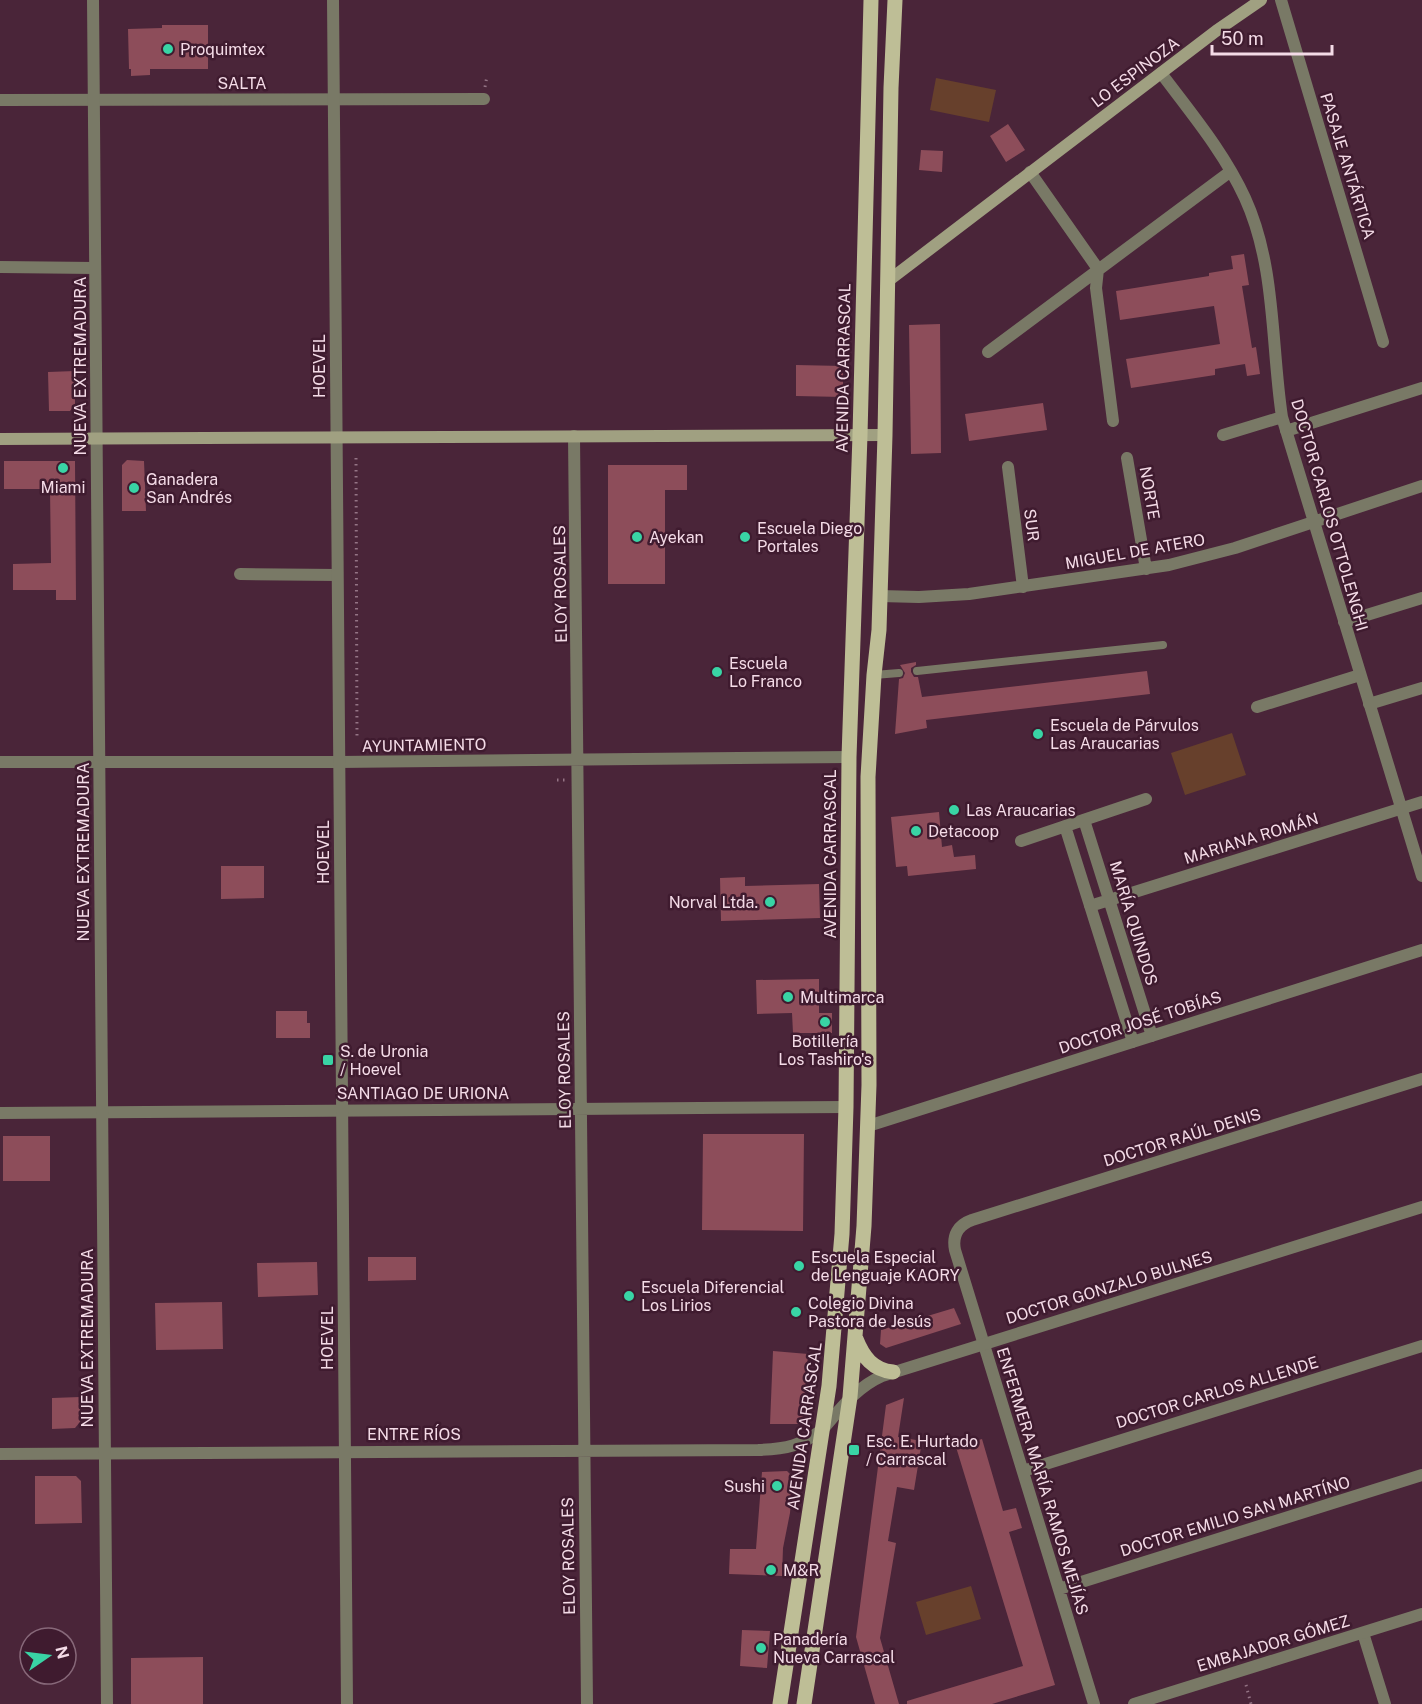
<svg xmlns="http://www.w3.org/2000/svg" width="1422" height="1704" viewBox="0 0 1422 1704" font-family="'Public Sans',sans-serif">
<rect width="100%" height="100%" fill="#4a2539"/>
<path fill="#67402c" d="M936,78l60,12 -7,32 -59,-12z
M1232,733l14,42 -61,20 -14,-42z
M971,1586l10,33 -55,16 -10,-33z"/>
<path fill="#8d4d5a" d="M162,25h46v44h-58v6l-19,1v-7h-2l-1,-40 34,-1z
M1008,124l17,26 -19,12 -16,-26z
M921,150l22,1 -1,21 -23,-2z
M1244,254l5,31 -7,1 10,62 4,-1 4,27 -13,2 -2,-12 -30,5v6l-84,13 -5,-29 94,-15 -6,-38 -94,14 -4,-29 93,-15v-3l24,-4 -2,-13z
M940,324l1,129 -30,1 -2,-129z
M796,365l47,1v31l-47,-1z
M75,371v33l-5,7h-21l-1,-39z
M1043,403l4,27 -78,11 -4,-27z
M127,460l17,1 2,50h-24v-46z
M4,461h71l1,139h-20v-10h-43v-26l38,-1 -1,-74h-46z
M608,465h79v25h-22v94h-57z
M916,662v3l-5,3v4l3,5h4l4,20 225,-26 3,23 -224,26 1,8 -32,6 4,-55 4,-1 2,-5 -5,-8z
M939,812l3,35 10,-2 2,12 21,-2 1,14 -68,7 -1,-10 -11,1 -5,-50z
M221,866h43v32l-43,1z
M745,877v9l74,-2 1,34 -99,3 -1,-43z
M819,979v34h13v20h-39l-1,-20 -35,1 -1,-34z
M276,1011h31v12h3v15h-34z
M703,1134h101l-1,97 -101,-1z
M3,1136h47v45h-47z
M368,1257h48v23l-48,1z
M317,1262l1,33 -60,2 -1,-34z
M222,1302l1,47 -67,1 -1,-47z
M954,1308l7,16 -75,24 -6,-4 1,-14z
M773,1351l35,3 -5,66 -5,4h-28z
M80,1397v25l-5,6 -23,1v-31z
M904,1398l-6,39 24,4 -8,49 -17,-3 -9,54 8,2 -16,95 19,66h-24l-19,-67 30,-232z
M982,1439l21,72 13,-3 6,20 -13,4 46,153 -63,19h-85v-3l116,-35 -67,-219z
M787,1471l6,6 -3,36 -7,35 -1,28 -53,-2 1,-25h26l6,-77z
M35,1476h41l5,5 1,42 -47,1z
M742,1630l28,1 -3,37 -27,-2z
M203,1657v47h-72v-46z"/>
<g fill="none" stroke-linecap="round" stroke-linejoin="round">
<path stroke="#947485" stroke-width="3" stroke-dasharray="1.5 4.5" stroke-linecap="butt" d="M485,87l2,-11
M356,458l1,282
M557,780h8
M1246,1685l5,19"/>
<path stroke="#797966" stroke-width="8" d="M917,671l246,-26
M874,675l25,-2"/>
<path stroke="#797966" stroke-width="12" d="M1281,0l102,342
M1161,73c30,40 63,79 84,125 31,68 26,146 37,219l140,459
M0,100l484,-1
M1030,172l68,97 -2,19 17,133
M0,267l95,1
M988,352l243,-181
M1286,431l136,-43
M1223,435l59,-18
M574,436l13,1268
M1127,458l19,111
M1008,467l15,120
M240,574l97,1
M880,596l39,1 50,-3 200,-29 66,-17 187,-62
M1344,622l78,-24
M1369,704l53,-16
M1257,707l103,-32
M0,762h339l510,-5
M1084,820l68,216
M1065,826l68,216
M1021,841l125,-42
M1090,906l332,-104
M0,1113l846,-6
M868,1126l554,-176
M0,1454l758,-4c28,-1 43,-4 65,-21
M1023,1471l399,-125
M1059,1589l363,-114
M1363,1633l22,71
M1094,1704l-139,-454c-3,-15 3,-25 17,-30l450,-141"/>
<path stroke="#797966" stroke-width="12" d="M93,0l14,1704
M333,0l14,1704
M823,1429c18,-21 34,-42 59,-53l540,-169
M1134,1704l288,-90"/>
<path stroke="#a0a081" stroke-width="12" d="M888,281l328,-250 45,-31
M0,439l885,-4"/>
<path stroke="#bebe96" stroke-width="15" d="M856,1339c7,18 17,31 37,33
M780,1704l49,-318 13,-152 4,-127 3,-350 11,-322 11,-435
M804,1704l46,-307 14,-171 5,-141 -1,-308 6,-102 5,-45 6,-195 6,-347 4,-88"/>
</g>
<g fill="#39d4a5" stroke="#3f1b2f" stroke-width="2">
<circle cx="168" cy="49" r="6"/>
<circle cx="63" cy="468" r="6"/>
<circle cx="134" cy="488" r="6"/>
<circle cx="637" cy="537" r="6"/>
<circle cx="745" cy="537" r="6"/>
<circle cx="717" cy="672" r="6"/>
<circle cx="1038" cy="734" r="6"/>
<circle cx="954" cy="810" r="6"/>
<circle cx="916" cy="831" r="6"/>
<circle cx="770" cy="902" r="6"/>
<circle cx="788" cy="997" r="6"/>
<circle cx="825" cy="1022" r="6"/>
<rect x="322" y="1054" width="12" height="12" rx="3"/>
<circle cx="799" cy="1266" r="6"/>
<circle cx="629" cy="1296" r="6"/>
<circle cx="796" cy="1312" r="6"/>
<rect x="848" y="1444" width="12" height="12" rx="3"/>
<circle cx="777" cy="1486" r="6"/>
<circle cx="771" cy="1570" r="6"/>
<circle cx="761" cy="1648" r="6"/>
</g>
<g text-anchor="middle" stroke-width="5" stroke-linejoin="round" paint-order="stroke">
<g font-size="16" fill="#f4dbe7" stroke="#3f1b2f" text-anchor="start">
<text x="180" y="55">Proquimtex</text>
<text x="146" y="485">Ganadera<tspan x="146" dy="18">San Andrés</tspan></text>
<text x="63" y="493" text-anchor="middle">Miami</text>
<text x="757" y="534">Escuela Diego<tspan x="757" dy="18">Portales</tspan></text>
<text x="649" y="543">Ayekan</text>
<text x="729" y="669">Escuela<tspan x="729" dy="18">Lo Franco</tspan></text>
<text x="1050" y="731">Escuela de Párvulos<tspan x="1050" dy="18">Las Araucarias</tspan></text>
<text x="966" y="816">Las Araucarias</text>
<text x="928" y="837">Detacoop</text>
<text x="758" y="908" text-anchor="end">Norval Ltda.</text>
<text x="800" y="1003">Multimarca</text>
<text x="825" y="1047" text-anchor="middle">Botillería<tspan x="825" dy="18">Los Tashiro's</tspan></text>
<text x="340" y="1057">S. de Uronia<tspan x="340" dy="18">/ Hoevel</tspan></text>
<text x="811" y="1263">Escuela Especial<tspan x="811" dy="18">de Lenguaje KAORY</tspan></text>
<text x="641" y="1293">Escuela Diferencial<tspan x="641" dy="18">Los Lirios</tspan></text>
<text x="808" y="1309">Colegio Divina<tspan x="808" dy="18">Pastora de Jesús</tspan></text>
<text x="866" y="1447">Esc. E. Hurtado<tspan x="866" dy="18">/ Carrascal</tspan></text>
<text x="765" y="1492" text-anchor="end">Sushi</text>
<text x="783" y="1576">M&amp;R</text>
<text x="773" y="1645">Panadería<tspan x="773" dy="18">Nueva Carrascal</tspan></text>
</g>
<g font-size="16" fill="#f4dbe7" stroke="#3f1b2f">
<text transform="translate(1135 72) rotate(-37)" y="6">LO ESPINOZA</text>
<text x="242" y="89">SALTA</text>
<text transform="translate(1348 166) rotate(73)" y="6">PASAJE ANTÁRTICA</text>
<text transform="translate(80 366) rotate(-90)" y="6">NUEVA EXTREMADURA</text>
<text transform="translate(319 366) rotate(-90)" y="6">HOEVEL</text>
<text transform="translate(843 368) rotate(-89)" y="6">AVENIDA CARRASCAL</text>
<text transform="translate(1150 493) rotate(80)" y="6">NORTE</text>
<text transform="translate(1330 515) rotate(74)" y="6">DOCTOR CARLOS OTTOLENGHI</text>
<text transform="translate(1032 525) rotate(83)" y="6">SUR</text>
<text transform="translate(1135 551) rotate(-10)" y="6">MIGUEL DE ATERO</text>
<text transform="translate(560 584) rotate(-91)" y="6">ELOY ROSALES</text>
<text transform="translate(424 745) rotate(-1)" y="6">AYUNTAMIENTO</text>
<text transform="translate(1251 838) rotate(-17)" y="6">MARIANA ROMÁN</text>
<text transform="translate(83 852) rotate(-90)" y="6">NUEVA EXTREMADURA</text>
<text transform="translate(323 852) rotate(-90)" y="6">HOEVEL</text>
<text transform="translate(830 854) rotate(-90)" y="6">AVENIDA CARRASCAL</text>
<text transform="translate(1134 923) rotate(73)" y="6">MARÍA QUINDOS</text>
<text transform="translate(1140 1022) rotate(-18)" y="6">DOCTOR JOSÉ TOBÍAS</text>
<text transform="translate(564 1070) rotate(-91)" y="6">ELOY ROSALES</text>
<text x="423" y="1099">SANTIAGO DE URIONA</text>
<text transform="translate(1182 1137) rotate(-17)" y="6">DOCTOR RAÚL DENIS</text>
<text transform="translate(1109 1287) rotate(-17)" y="6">DOCTOR GONZALO BULNES</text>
<text transform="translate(87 1338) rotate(-90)" y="6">NUEVA EXTREMADURA</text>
<text transform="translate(327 1338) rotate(-90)" y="6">HOEVEL</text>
<text transform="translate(1217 1392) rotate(-17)" y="6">DOCTOR CARLOS ALLENDE</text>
<text transform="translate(804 1426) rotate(-82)" y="6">AVENIDA CARRASCAL</text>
<text x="414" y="1440">ENTRE RÍOS</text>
<text transform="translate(1043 1481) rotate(73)" y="6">ENFERMERA MARÍA RAMOS MEJÍAS</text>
<text transform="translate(1235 1516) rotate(-17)" y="6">DOCTOR EMILIO SAN MARTÍNO</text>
<text transform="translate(568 1556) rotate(-91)" y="6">ELOY ROSALES</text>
<text transform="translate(1273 1643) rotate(-17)" y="6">EMBAJADOR GÓMEZ</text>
</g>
</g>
<g transform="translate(48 1656) rotate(76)"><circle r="28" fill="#3f1b2f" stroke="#876879" stroke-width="1.5"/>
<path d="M0-4.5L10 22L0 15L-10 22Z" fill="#39d4a5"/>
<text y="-9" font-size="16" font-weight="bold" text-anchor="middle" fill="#f4dbe7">N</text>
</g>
<path d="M1212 45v9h120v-9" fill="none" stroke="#f4dbe7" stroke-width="3"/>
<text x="1221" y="45" font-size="18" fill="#f4dbe7" stroke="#3f1b2f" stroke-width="4.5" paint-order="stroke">50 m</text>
</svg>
